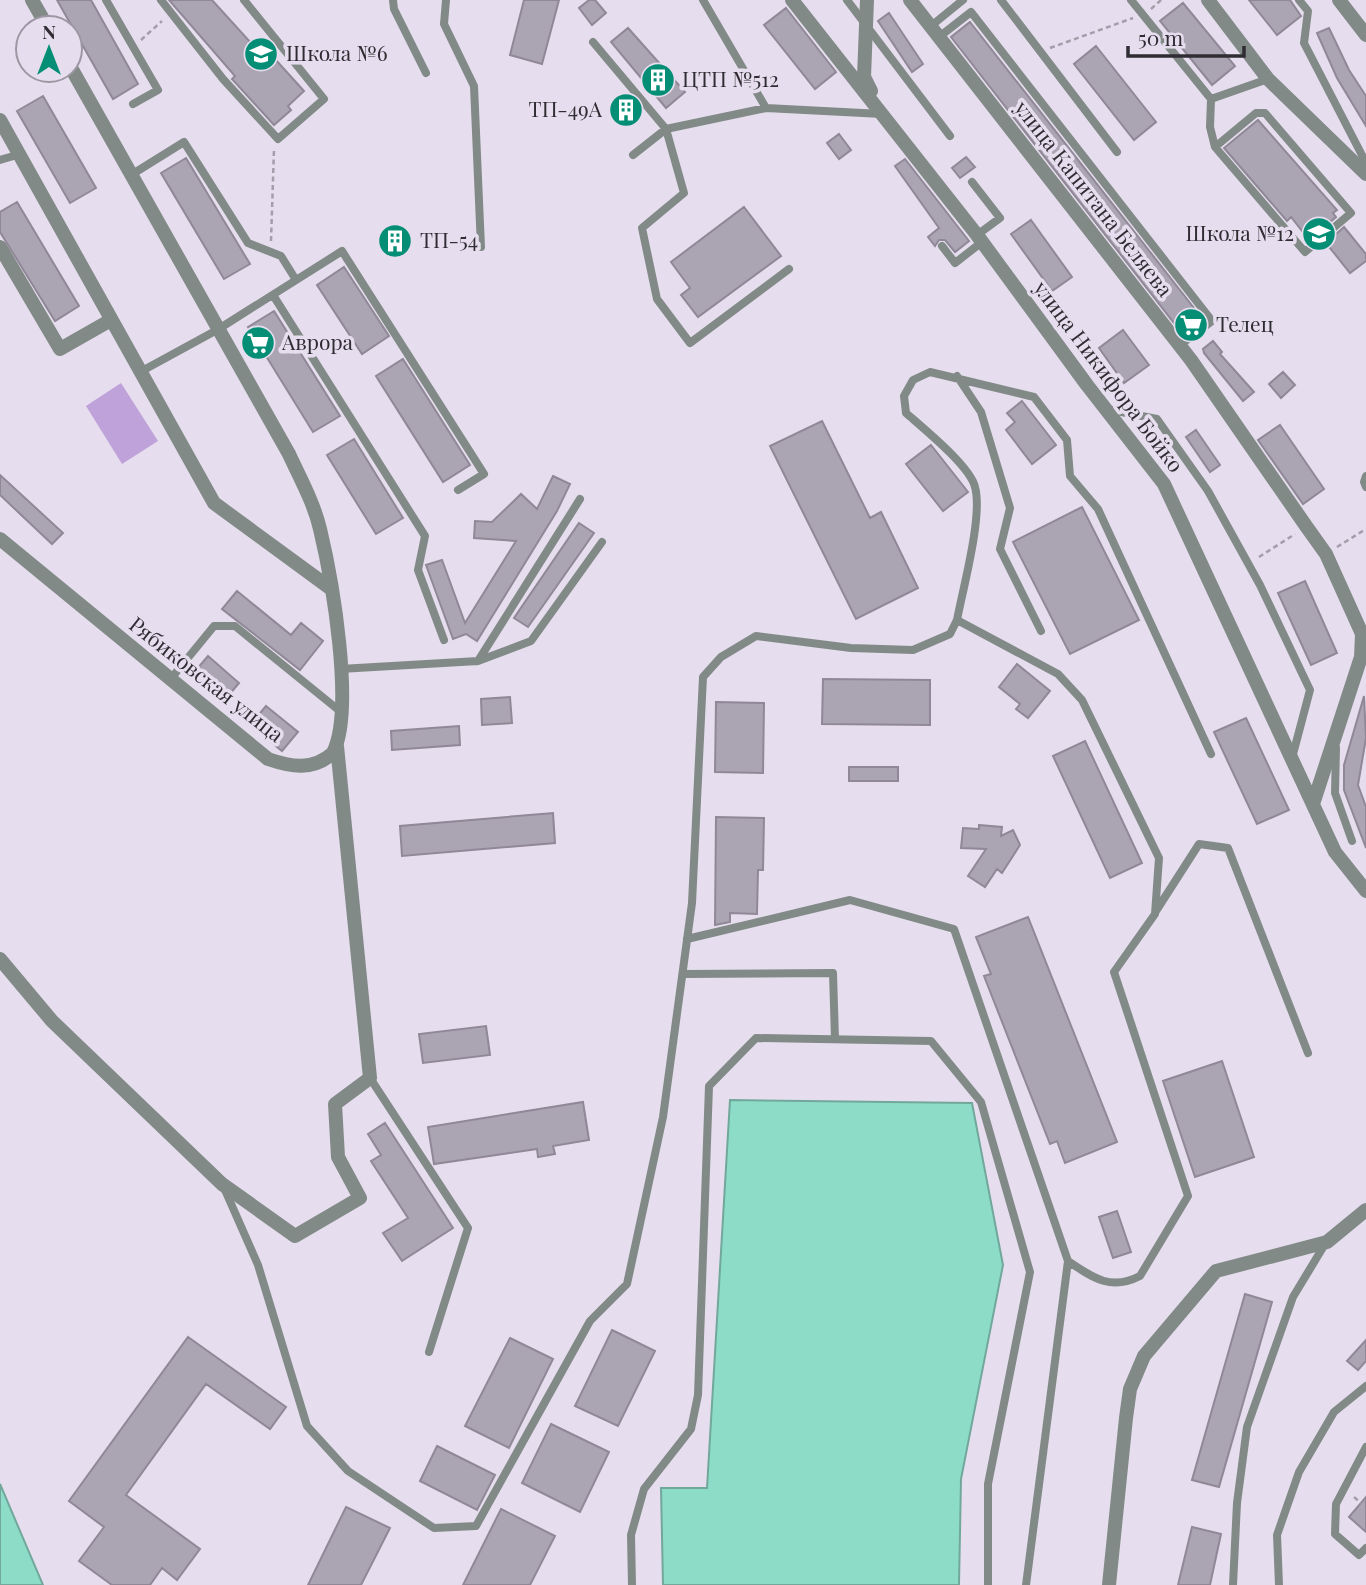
<svg xmlns="http://www.w3.org/2000/svg" width="1366" height="1585" viewBox="0 0 1366 1585" font-family="'Playfair Display',serif">
<rect width="100%" height="100%" fill="#e6deee"/>
<path fill="#bea2d9" d="M121,383l37,58 -36,23 -36,-58z"/>
<path fill="#8ddcc7" stroke="#71a89b" stroke-width="2" d="M730,1100l242,3 31,162 -42,214 -2,106h-296l-2,-97h46z
M0,1484l43,101h-43z"/>
<path fill="#aba4b3" stroke="#908897" stroke-width="2" d="M57,0h34l47,84 -25,15z
M169,0h43l48,53 5,-5 39,43 -16,15 3,4 -17,15 -42,-46 3,-3z
M524,0h35l-17,64 -32,-9z
M589,0h6l11,13 -14,12 -13,-17z
M1249,0h41l11,16 -24,19z
M1183,3l52,63 -23,19 -52,-64z
M786,8l50,64 -21,17 -51,-64z
M889,13l34,51 -11,8 -34,-51z
M970,22l231,295 -20,15 -230,-295z
M628,28l57,64 -19,16 -55,-66z
M1329,28l20,42 17,26v30l-29,-48 -20,-45z
M1096,46l60,76 -22,18 -60,-76z
M624,95l15,20 -12,9 -15,-19z
M43,96l53,92 -26,15 -53,-92z
M1258,120l79,90 -4,3 3,4 -19,16 -3,-4 -8,7 -15,-19 -4,4 -63,-73z
M839,134l12,16 -12,9 -12,-16z
M966,157l9,10 -15,11 -8,-10z
M186,158l64,106 -26,15 -63,-106z
M905,159l64,82 -14,11 -10,-12h-6l-4,6 -7,-9 11,-9 -44,-62z
M17,202l62,104 -24,15 -55,-89v-20z
M744,207l37,49 -83,61 -17,-22 9,-7 -19,-26z
M1031,220l41,57 -20,14 -41,-57z
M1344,227l22,27v7l-16,12 -24,-30z
M399,230l8,12 -17,10 -7,-11z
M344,267l45,69 -27,18 -45,-69z
M274,311l66,105 -27,16 -65,-105z
M1123,330l26,35 -25,18 -25,-35z
M1213,341l9,11 -2,2 34,38 -11,9 -39,-48 -1,-4z
M403,359l67,106 -27,17 -67,-106z
M1283,372l12,13 -14,13 -12,-14z
M1022,401l34,44 -24,19 -26,-34 9,-8 -8,-9z
M822,421l48,97 11,-6 37,76 -62,31 -86,-173z
M1280,425l44,64 -21,15 -45,-64z
M1196,430l24,35 -10,7 -24,-35z
M354,439l49,79 -27,16 -49,-79z
M931,445l37,47 -25,19 -37,-47z
M0,475l63,58 -11,11 -52,-49z
M553,476l17,8 -13,27 -80,130 -11,-7 -13,5 -27,-74 16,-5 23,63 51,-82 -42,-3 1,-17 17,1 29,-28 16,15z
M1082,507l57,113 -69,34 -57,-112z
M579,523l15,10 -66,94 -14,-9z
M1305,581l32,72 -26,12 -33,-72z
M237,591l54,44 10,-12 22,18 -23,29 -78,-61z
M208,656l31,27 -16,19 -31,-27z
M1017,664l33,27 -22,27 -12,-9 4,-5 -21,-17z
M823,679l107,1v45l-108,-1z
M1364,696l2,42 -8,47 8,22v41l-22,-58v-25z
M510,697l2,26 -30,2 -1,-26z
M716,702l48,1 -1,70 -48,-1z
M266,706l32,26 -16,19 -32,-26z
M1246,718l43,92 -32,14 -43,-92z
M459,726l1,19 -68,5 -1,-19z
M1085,741l57,122 -32,15 -57,-122z
M849,767h49v14h-49z
M553,813l2,30 -153,13 -2,-30z
M716,817l48,1 -1,52h-5l-1,44 -27,-1v9l-15,3z
M979,825l23,2 -1,9 12,-6 7,15 -18,28 -5,-4 -12,18 -17,-11 18,-27 -25,-1 2,-20 16,1z
M1028,917l89,225 -52,21 -8,-22 -7,3 -66,-168 7,-2 -15,-37z
M486,1026l4,29 -67,8 -4,-29z
M1222,1061l32,96 -59,20 -32,-96z
M583,1102l6,38 -36,6 2,8 -17,3 -1,-8 -103,15 -6,-37z
M385,1123l68,105 -51,33 -19,-28 25,-15 -37,-57 10,-6 -13,-21z
M1117,1211l14,41 -18,6 -14,-41z
M1245,1294l27,8 -53,185 -27,-7z
M612,1330l43,21 -37,75 -43,-20z
M188,1337l98,70 -16,22 -64,-45 -80,111 74,54 -23,31 -15,-12 -12,17h-38l-33,-24 25,-34 -35,-26z
M510,1338l43,21 -44,89 -44,-22z
M1366,1340v21l-8,9 -11,-9z
M551,1424l58,28 -29,60 -58,-29z
M437,1446l58,29 -18,35 -57,-29z
M1366,1497v35l-17,-15z
M346,1507l44,21 -29,57h-53z
M501,1509l54,27 -25,49h-67z
M1192,1527l29,7 -11,51h-32z"/>
<g fill="none" stroke-linecap="round" stroke-linejoin="round">
<path stroke="#a39eaa" stroke-width="2.5" stroke-dasharray="5 3.5" stroke-linecap="butt" d="M1151,9l10,-9
M141,40l21,-19
M1050,48l83,-30
M271,241l3,-92
M1097,376l14,-11
M1337,547l29,-18
M1259,557l36,-23
M1354,1497l7,6"/>
<path stroke="#828a87" stroke-width="8" d="M106,0l52,90 -25,14
M161,0l62,79 55,60 46,-40 -80,-99
M393,0l1,9 32,64
M446,0l-2,24 30,62 7,161
M703,0l63,108 116,6
M847,0l103,136
M1001,0l116,152
M1131,0l80,99 57,-20
M1299,0l9,11 -4,32 62,120
M931,26l32,-26
M939,37l32,-25 241,309 -32,24
M593,42l73,87 100,-21
M1211,99l-1,28 5,20 90,105 46,-39 -86,-100h-9l-41,34
M633,155l33,-26 18,64 -42,35 15,71 33,44 99,-74
M0,160l17,-5
M131,175l53,-33 64,101 33,13 15,24
M972,182l28,36 -23,17
M942,246l13,17 27,-21
M273,295l152,241 -7,34 26,70
M140,372l77,-42 125,-79 142,223 -26,16
M957,376l24,36 29,96 -10,41 41,82
M1106,409l51,10 51,72 52,94 50,105 -18,68
M1366,476l-2,6 2,5
M957,620l101,54 24,26 77,158 -4,56 -41,58 74,224 -48,80c-29,15 -47,2 -72,-15
M478,661l53,-20 71,-99
M340,669l138,-8 102,-162
M169,681l45,-55h21l106,86
M1336,748l-1,45 17,48
M1156,911l43,-67 29,4 80,205
M687,939l163,-39 104,29 114,332 -42,324
M683,974l150,-1 2,66
M370,1078l98,150 -39,124
M225,1190l33,75 49,161 41,45 86,57 42,-2 114,-205 37,-37 36,-167 29,-214 11,-226 18,-20 35,-21 95,12 62,2 37,-16 7,-14c6,-32 26,-104 18,-133 -5,-21 -52,-59 -69,-74l-2,-17 9,-16 17,-8 104,25 33,43 3,36 28,33 113,245
M1366,1447l-30,57 -1,30 24,21 7,-7
M632,1585l-1,-50 13,-46 47,-60 7,-34 11,-309 47,-48 175,3 50,61 49,170 -42,212v101
M1233,1585l4,-82 10,-76 46,-130 32,-53
M1279,1585l-2,-50 22,-63 35,-60 32,-26"/>
<path stroke="#828a87" stroke-width="14" d="M32,0l16,28
M792,0l185,235 110,150 77,99 171,368 31,39
M867,0l-3,77 7,14
M910,0l281,360 115,166 20,28 36,80 -1,23 -48,147
M1208,0l60,79 98,95
M1339,0l27,35
M0,120l214,383 116,85
M0,247l60,102 51,-29
M0,539l268,220c23,8 45,12 65,-6 22,-44 -1,-174 -13,-224 -6,-26 -20,-51 -31,-75l-219,-388
M0,959l52,62 170,163 73,52 65,-38 -22,-41 -3,-53 35,-26 -33,-332
M1109,1585l17,-167 4,-29 14,-33 72,-85 111,-29 39,-32"/>
</g>
<defs>
<g id="school-disc" transform="scale(1.75)"><circle r="9.5" fill="#048e76" stroke="#e6deee"/><path d="M0-5L7-2L0 1L-7-2ZM-4 1L0 2.5L4 1V4Q0 6-4 4Z" fill="#fff"/></g>
<g id="building-disc" transform="scale(1.75)"><circle r="9.5" fill="#048e76" stroke="#e6deee"/><path d="M-4-6H4V6H1V3H-1V6H-4ZM-2.5-4.3h1.7v1.8h-1.7ZM.8-4.3h1.7v1.8H.8ZM-2.5-1h1.7V.8h-1.7ZM.8-1h1.7V.8H.8Z" fill="#fff"/></g>
<g id="supermarket-disc" transform="scale(1.75)"><circle r="9.5" fill="#048e76" stroke="#e6deee"/><path d="M-6-5.5h2.5l.6 2H6L4.5 2H-2.5L-4.4-4H-6ZM-1.5 3.2a1.3 1.3 0 1 0 .1 0ZM3 3.2a1.3 1.3 0 1 0 .1 0Z" fill="#fff"/></g>
</defs>
<g fill-rule="evenodd">
<use href="#school-disc" x="261" y="54"/>
<use href="#building-disc" x="658" y="80"/>
<use href="#building-disc" x="626" y="110"/>
<use href="#school-disc" x="1319" y="234"/>
<use href="#building-disc" x="395" y="241"/>
<use href="#supermarket-disc" x="1191" y="325"/>
<use href="#supermarket-disc" x="258" y="343"/>
</g>
<g text-anchor="middle" stroke-width="7" stroke-linejoin="round" paint-order="stroke">
<g font-size="21" fill="#2f2d33" stroke="#e6deee" text-anchor="start">
<text x="286" y="61">Школа №6</text>
<text x="682" y="87">ЦТП №512</text>
<text x="602" y="117" text-anchor="end">ТП-49А</text>
<text x="1294" y="241" text-anchor="end">Школа №12</text>
<text x="420" y="248">ТП-54</text>
<text x="1216" y="332">Телец</text>
<text x="282" y="350">Аврора</text>
</g>
<g font-size="21" fill="#2f2d33" stroke="#e6deee">
<text transform="translate(1093 199) rotate(52)" y="7">улица Капитана Беляева</text>
<text transform="translate(1108 377) rotate(53)" y="7">улица Никифора Бойко</text>
<text transform="translate(206 680) rotate(38)" y="7">Рябиковская улица</text>
</g>
</g>
<g transform="translate(49 49)"><circle r="33" fill="#e6deee" stroke="#9d97a3" stroke-width="2"/>
<path d="M0-5L12 26L0 18L-12 26Z" fill="#048e76"/>
<text y="-10" font-size="19" font-weight="bold" text-anchor="middle" fill="#2f2d33">N</text>
</g>
<path d="M1128 46v10h116v-10" fill="none" stroke="#2f2d33" stroke-width="3.5"/>
<text x="1138" y="46" font-size="21" fill="#2f2d33" stroke="#e6deee" stroke-width="5" paint-order="stroke">50 m</text>
</svg>
